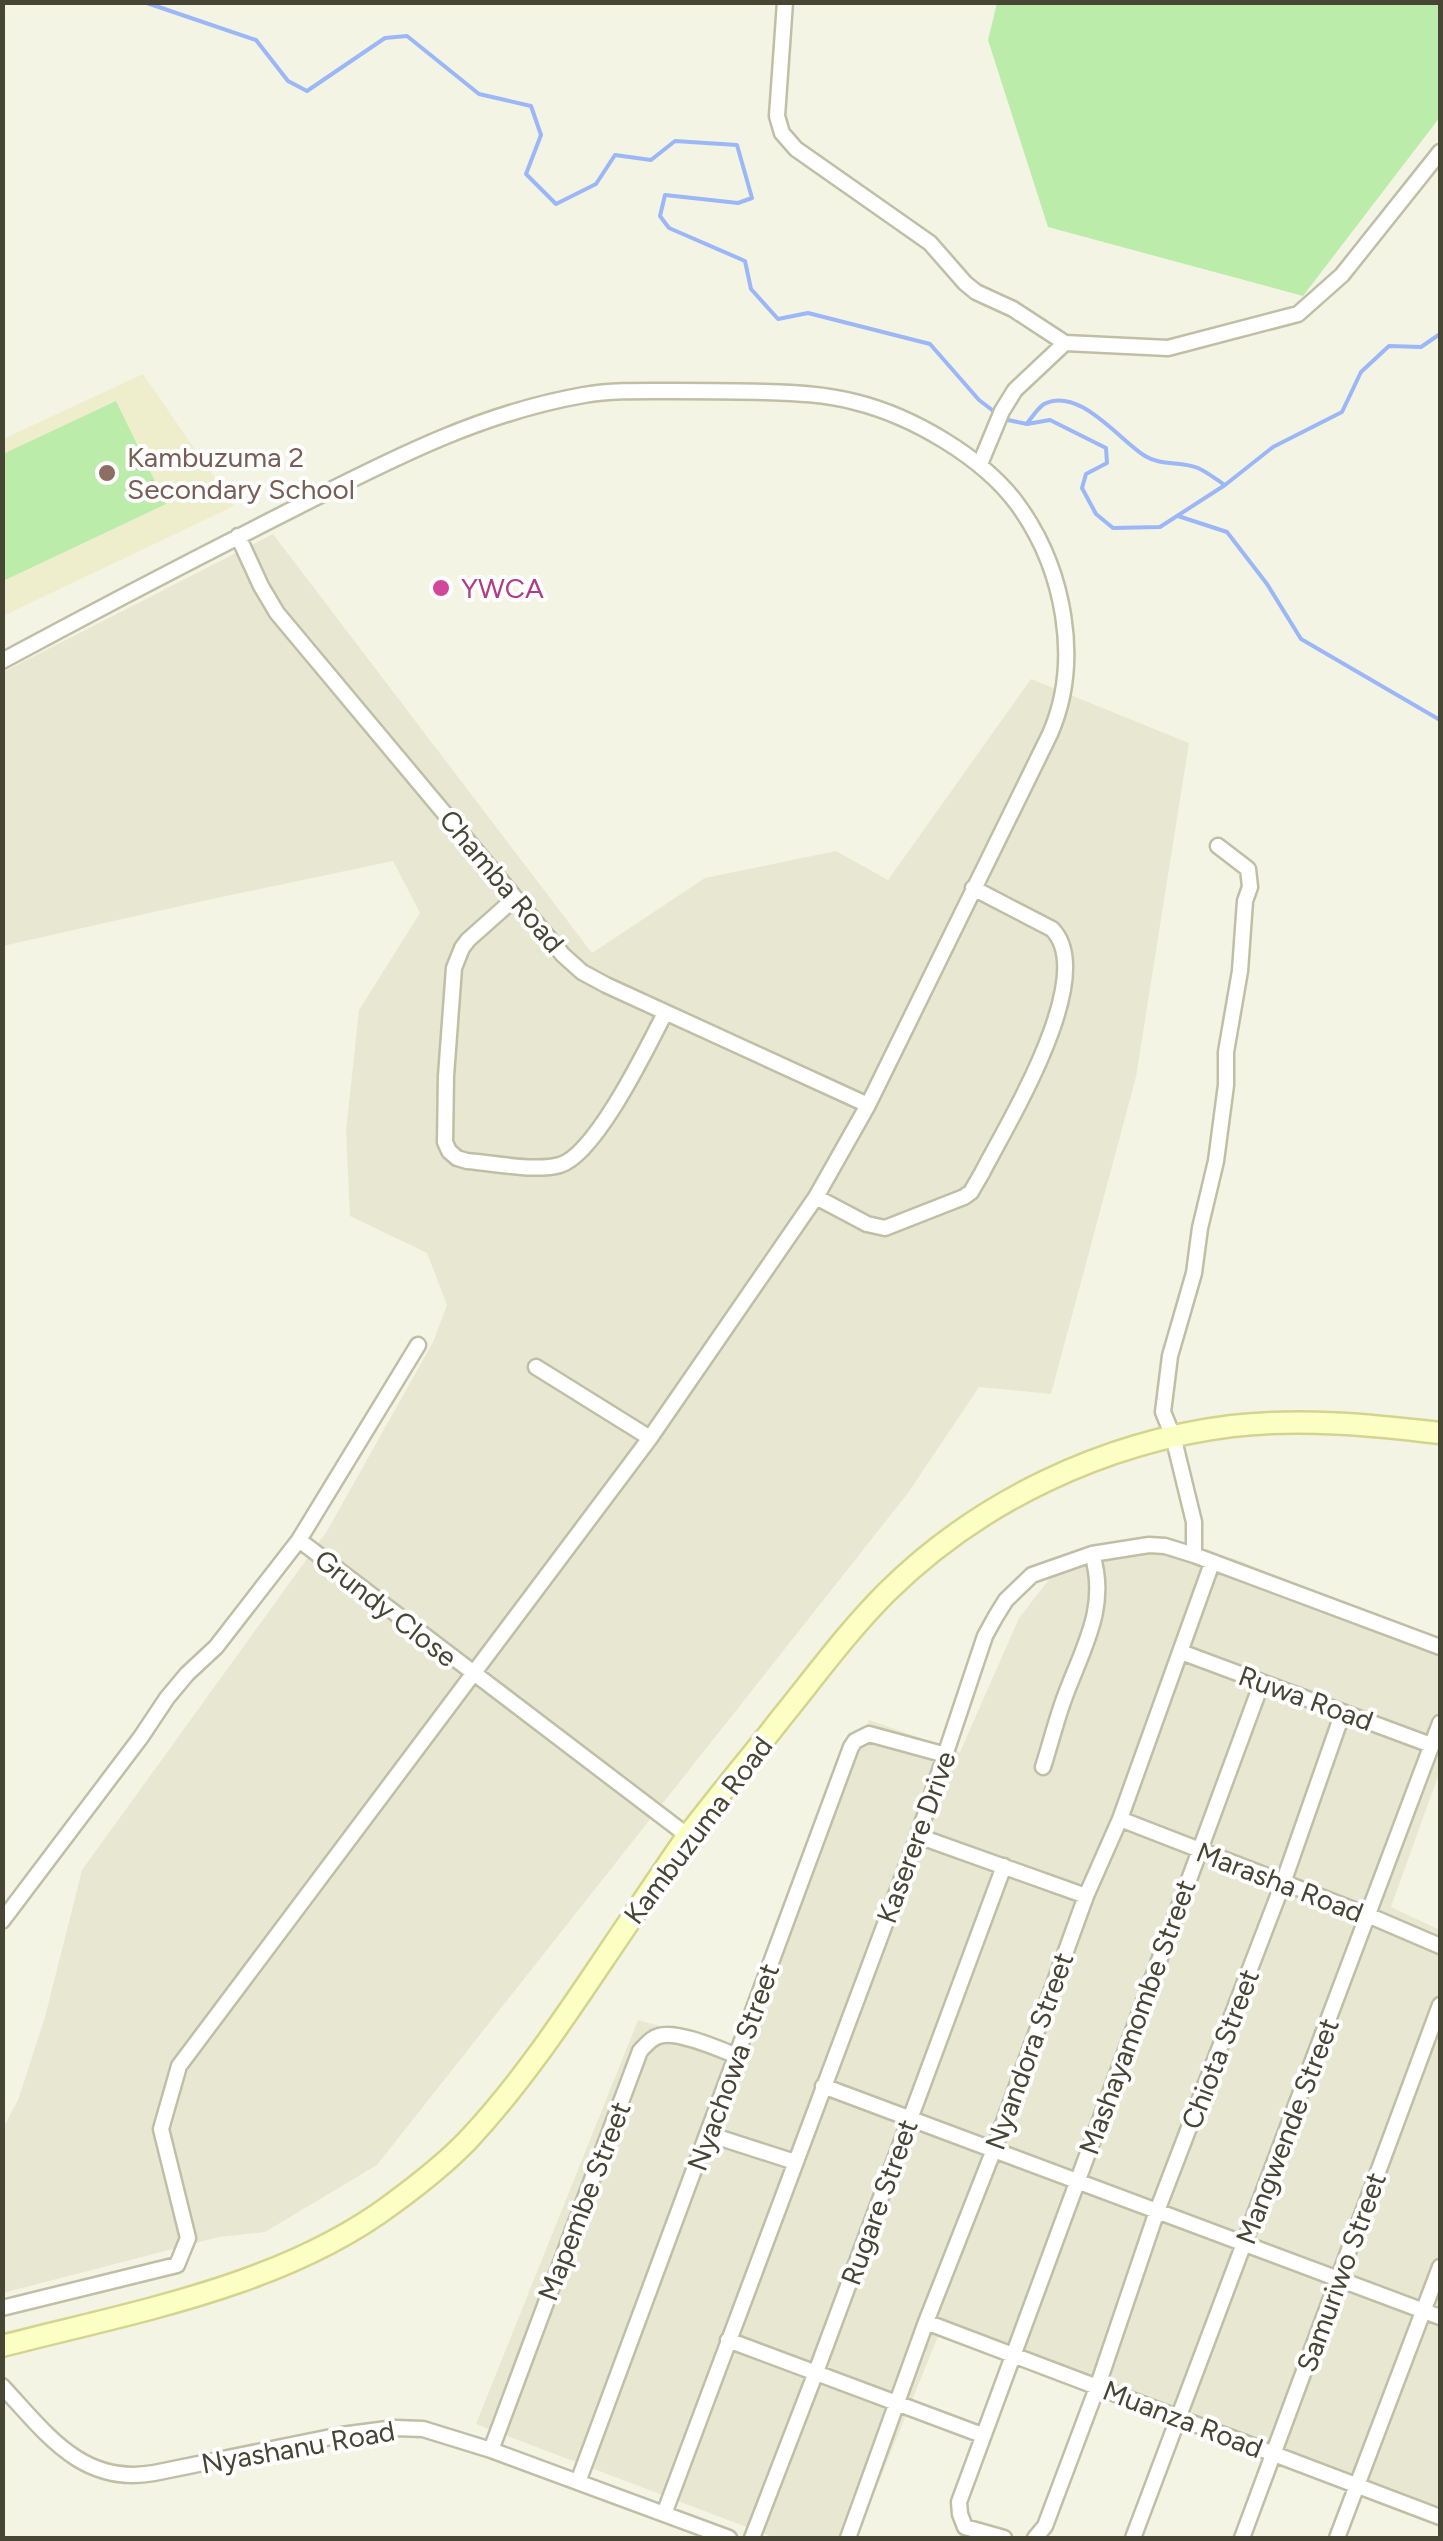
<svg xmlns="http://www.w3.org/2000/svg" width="1443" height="2541" viewBox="0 0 1443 2541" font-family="Figtree,sans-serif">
<rect width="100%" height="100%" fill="#f4f4e4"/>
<path fill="#e8e8d2" d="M273,534l319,419 113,-75 131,-27 52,29 143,-201 158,64 -53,334 -85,317 -72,-7 -71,106 -531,672 -112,67 -46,5 -216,56v-165l15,-28 27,-83 37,-147 245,-339 106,-189 14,-37 -20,-52 -77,-37 -4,-85 13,-121 61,-97 -27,-52 -195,41 -195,44v-274z
M1170,1543l65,16 205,84v128l-49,136 49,23v588l-501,-184 -83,204h-81l-299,-114 162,-404 96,26 135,-326 91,32 59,-134 39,-50z"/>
<path fill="#eeeecd" d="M143,374l91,132 -231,110v-177z"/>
<path fill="#bbeca9" d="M997,3h443v114l-137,179 -255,-69 -60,-187z
M116,401l50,103 -163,77v-127z"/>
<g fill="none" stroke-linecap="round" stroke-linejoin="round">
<path stroke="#9bb7f7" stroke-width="4" d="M144,2l112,38 32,41 19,10 78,-53 22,-2 72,58 52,12 10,29 -15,39 30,30 40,-20 19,-29 36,5 24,-19 62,4 15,53 -14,5 -73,-8 -5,21 9,12 76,33 6,28 27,30 30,-6 122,31 49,56 17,13
M1003,419l24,5 23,-4 56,28 1,15 -21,11 -4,14 14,26 17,14 47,-1 65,-42 48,-38 69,-35 19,-40 28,-26 32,1 19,-13
M1028,422c5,-6 10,-14 16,-18 35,-18 75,36 101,52 16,10 37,5 53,12 9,4 19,12 27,17
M1178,516l49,16 40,52 34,55 139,81"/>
<g stroke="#c0bfa6" stroke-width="19">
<path id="street" d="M785,2l-8,114 5,17 14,16 134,94 35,40 11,9 37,17 52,34 103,5 130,-34 44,-39 98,-123
M980,464l22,-53 13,-21 50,-47
M238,536l23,50 16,27 286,342 19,17 24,13 262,120
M2,661c98,-53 196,-104 295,-154 93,-47 183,-94 287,-112 30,-5 60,-4 90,-4 30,0 61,0 91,1 30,1 60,2 90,10 57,14 128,55 163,103 46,64 64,156 32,229l-182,371 -52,92 -166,241 -471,628 -18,63 27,109 -11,27 -175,43
M514,899l-46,41 -6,8 -8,20 -8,108 -1,66 4,9 8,7 10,3c27,2 68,11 93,4 36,-11 87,-117 105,-152
M816,1197l51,27 18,4 79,-31 7,-5 11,-19c25,-49 117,-197 70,-244l-79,-41
M536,1367l114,71
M299,1540l389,296
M1194,1555v-33l-21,-86 -10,-24 7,-56 24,-83 6,-45 16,-67 10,-76v-33l14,-81 5,-70 5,-14 -2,-18 -30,-23
M1181,1652l250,93
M1043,1767c7,-22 13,-46 21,-68 18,-50 45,-91 28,-145
M1120,1819l250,97 70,30
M918,1836l168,60
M2,1921l139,-184 26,-39 20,-24 29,-27 83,-107 119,-195
M823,2086l617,231
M708,2134l87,28
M926,2322l514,195
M728,2340l254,95
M2,2386c44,47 80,100 152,87l187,-38 54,-7 28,1 68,21 238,88
M491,2450l149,-399c6,-6 11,-13 19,-15 18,-6 60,13 78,20
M578,2482l273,-735 4,-6 14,-7 77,21
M664,2514l254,-678 67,-200 11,-20 10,-16 26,-25 60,-21 57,-9 16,1 29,9 246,92
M752,2538l64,-166 188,-506
M848,2538l78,-216 67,-170 93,-256 34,-77 92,-256
M1004,2538l-39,-11 -5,-13 -1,-12 303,-820
M1035,2538l10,-12 53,-141 59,-174 126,-328 60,-171
M1133,2538l307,-815
M1242,2538l198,-533
M1337,2538l103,-271"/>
</g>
<g stroke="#d3d58e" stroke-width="25">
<path id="secondary" d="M2,2346c131,-34 281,-60 390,-142 26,-19 54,-41 76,-64 60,-64 108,-140 157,-212 20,-30 40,-60 61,-90 31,-41 64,-80 96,-121 34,-42 66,-86 105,-125 92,-91 217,-150 345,-166 69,-8 140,-1 208,7"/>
</g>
<use href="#street" stroke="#fff" stroke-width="14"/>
<use href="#secondary" stroke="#fcffc3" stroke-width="20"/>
</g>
<circle fill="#8d6e63" stroke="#fff" stroke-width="4" cx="107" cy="473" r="10"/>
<circle fill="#d1479c" stroke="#fff" stroke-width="4" cx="441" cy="588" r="10"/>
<g text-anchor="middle" stroke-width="8" stroke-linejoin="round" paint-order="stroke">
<g font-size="28" fill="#785e54" stroke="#fff" text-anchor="start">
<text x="127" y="467">Kambuzuma 2<tspan x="127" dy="32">Secondary School</tspan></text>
</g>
<g font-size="28" fill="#b23c85" stroke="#fff" text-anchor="start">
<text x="461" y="598">YWCA</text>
</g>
<g font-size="28" fill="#474534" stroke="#fff">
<text transform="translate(502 881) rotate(50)" y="10">Chamba Road</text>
<text transform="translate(386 1608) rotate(38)" y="10">Grundy Close</text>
<text transform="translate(1306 1698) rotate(20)" y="10">Ruwa Road</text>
<text transform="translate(698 1830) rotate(-53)" y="10">Kambuzuma Road</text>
<text transform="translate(916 1837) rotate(-70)" y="10">Kaserere Drive</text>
<text transform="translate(1280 1882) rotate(21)" y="10">Marasha Road</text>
<text transform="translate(1137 2017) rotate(-70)" y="10">Mashayamombe Street</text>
<text transform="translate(1220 2049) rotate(-69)" y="10">Chiota Street</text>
<text transform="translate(1029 2051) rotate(-70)" y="10">Nyandora Street</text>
<text transform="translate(733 2067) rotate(-70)" y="10">Nyachowa Street</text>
<text transform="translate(1287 2131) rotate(-69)" y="10">Mangwende Street</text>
<text transform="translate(584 2201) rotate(-69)" y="10">Mapembe Street</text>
<text transform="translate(879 2202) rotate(-70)" y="10">Rugare Street</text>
<text transform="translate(1341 2272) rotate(-70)" y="10">Samuriwo Street</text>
<text transform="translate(1183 2419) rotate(21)" y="10">Muanza Road</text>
<text transform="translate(298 2447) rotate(-10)" y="10">Nyashanu Road</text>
</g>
</g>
<rect width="1443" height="2541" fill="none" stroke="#474534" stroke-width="10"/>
</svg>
